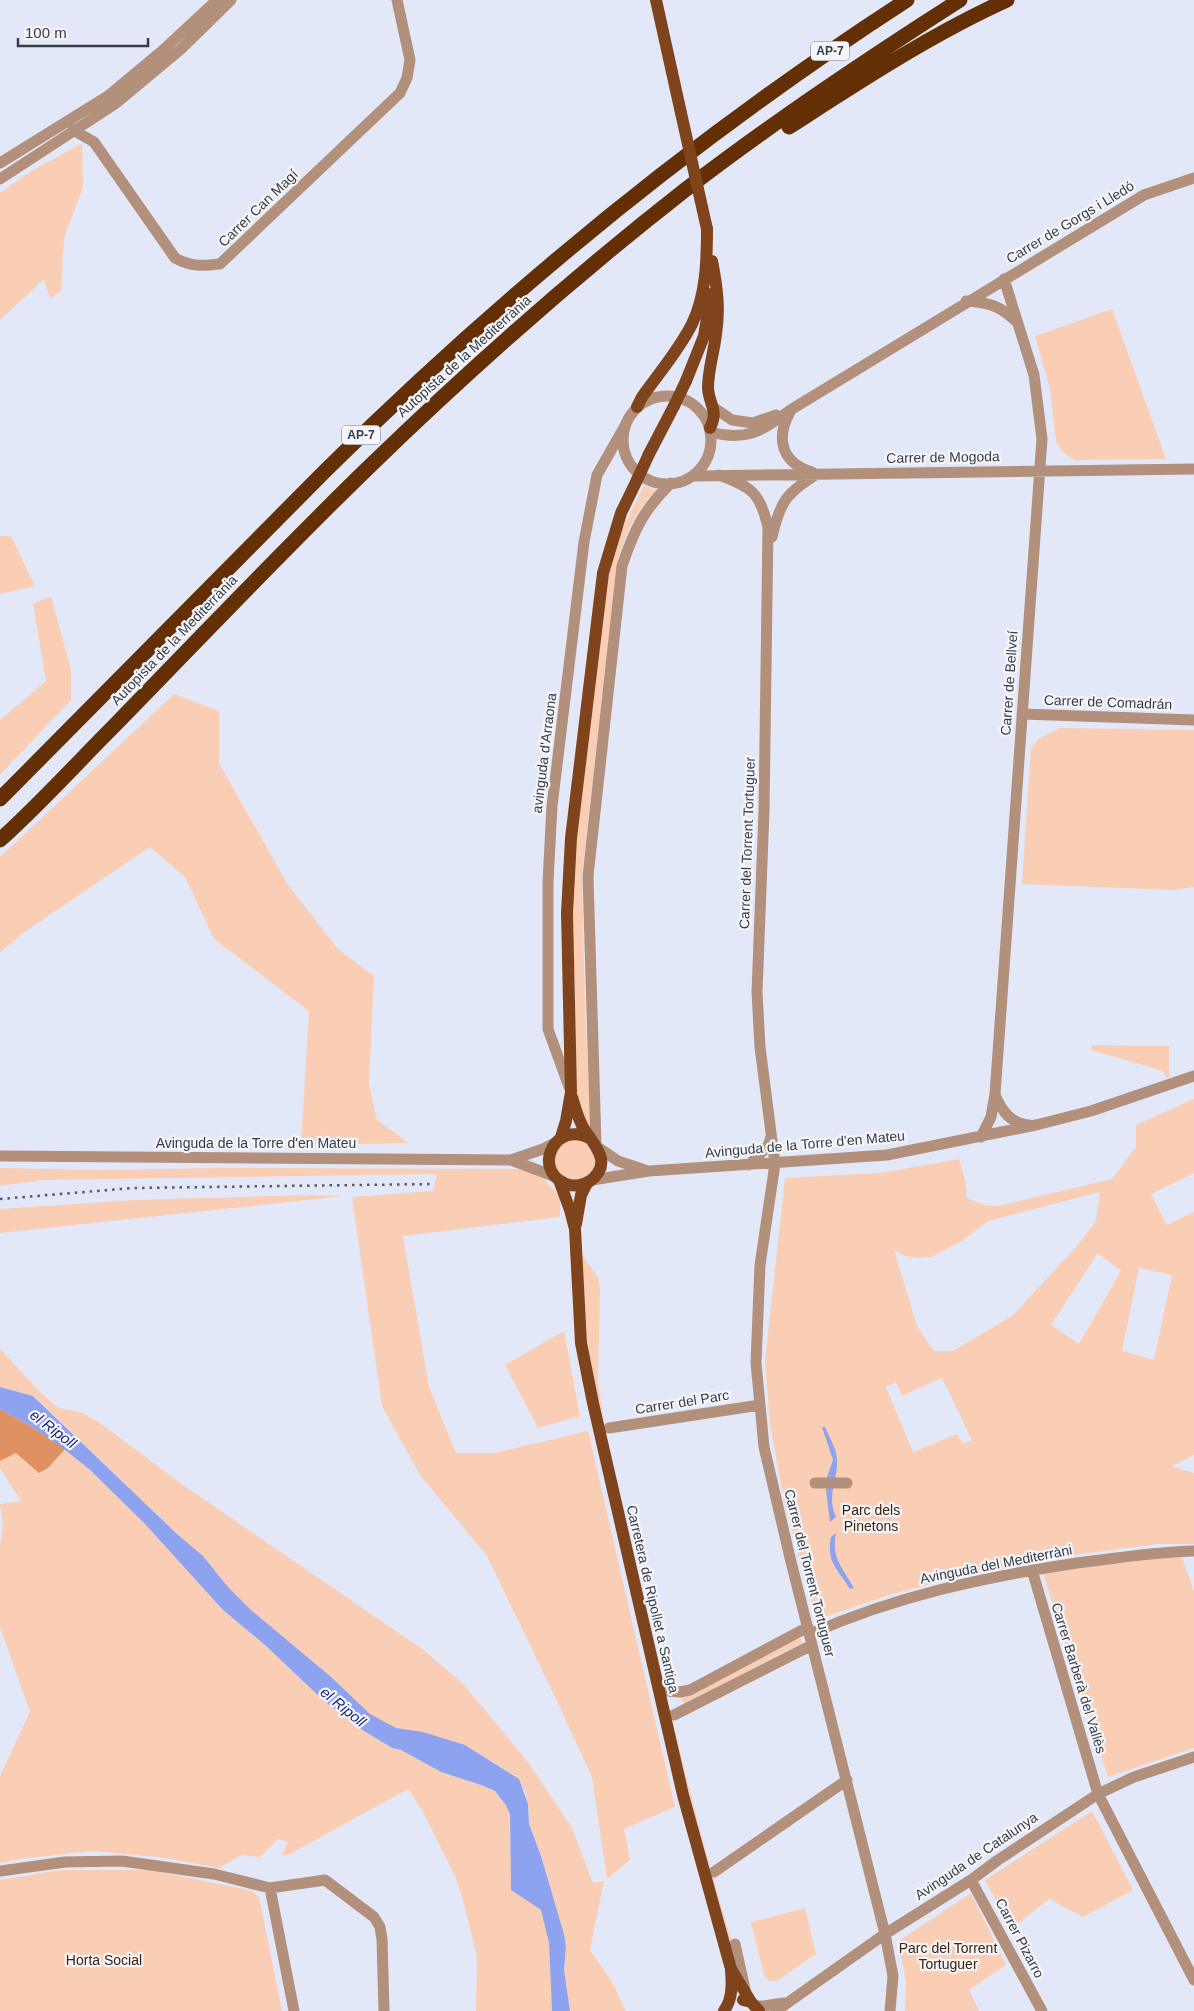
<svg xmlns="http://www.w3.org/2000/svg" width="1194" height="2011" viewBox="0 0 1194 2011" font-family="Arial,sans-serif">
<rect width="100%" height="100%" fill="#e3e8f9"/>
<path fill="#f9ceb4" fill-rule="evenodd" d="M82,143l1,44 -19,51 -3,53 -11,8 -6,-20 -44,41v-127l30,-21z
M1112,309l54,150 -92,1 -13,-10 -5,-9 -6,-52 -15,-53z
M644,486l12,4c-21,21 -29,42 -38,69l-36,316 3,133 7,124 -7,-8 -8,-23 -5,-222 37,-310 13,-40z
M0,536h11l24,50 -35,8z
M51,597l20,72v31l-71,75v-55l46,-39 -13,-78z
M174,694l45,17v52l69,122 50,64 36,27 -5,108 8,36 32,23 -108,2 8,-134 -95,-72 -29,-62 -35,-30 -124,84 -26,21v-95z
M1060,728l134,2v157l-20,3 -152,-6 9,-136 9,-10z
M1092,1045l77,1v31l-3,1 -2,-6 -4,-2 -69,-20z
M1194,1099v74l-43,21 16,31 27,-13v243l-22,11 22,7v71h-37l-76,10 -140,27 -52,14 -73,25 -31,-115 -15,-80 -5,-64 20,-183 95,-5 79,-14 6,20 2,19 17,7 14,1 114,-27 24,-32v-22zM1100,1192l-4,29 -19,25 -65,70 -59,35h-19l-17,-25 -23,-76 11,6 13,2 13,-1 31,-16 26,-20zM1098,1253l23,18 -42,73 -28,-19zM1139,1268l33,7 -18,85 -32,-9zM942,1378l30,62 -9,4 -6,-10 -44,18 -27,-65 10,-5 6,14z
M575,1139c16,4 19,12 21,27l-14,17 -25,-8 -4,-20 8,-11z
M0,1168l100,2 124,-2 292,1 21,3 23,24v21l-157,19 26,151 27,66h38l94,-22 87,376 -51,22 6,31 -23,19 -15,-102 -38,-82 -67,-139 -67,-81 -38,-69 -30,-209 81,-6 4,-17 -395,6 -42,6z
M308,1195l36,1 -344,37v-24l134,-9z
M582,1254l16,24 2,10 -2,94 7,45c40,174 76,348 128,519l-2,2 -48,-176 -91,-403 -5,-30z
M564,1331l16,85 -42,12 -33,-63z
M0,1349l41,44 17,15 22,4 20,11 83,62 242,166 39,34 64,77 44,66 21,55 11,-2 -14,69 22,32 14,29h-56l-6,-41 2,-23 -2,-13 -23,-78 -12,-32v-13l-4,-20 -11,-16 -49,-30 -42,-13 -27,-4 -20,-9 -11,-8 -35,-35 -79,-66 -23,-23 -25,-31 -26,-22 -143,-138 -34,-9z
M65,1449l24,20 56,55 78,86 42,35 58,55 33,26 36,22 9,2 40,22 40,13 13,6 11,13 5,10 1,76 30,20 8,33 3,68h-76l1,-54 -14,-57 -8,-24 -32,-64 -15,-23 -120,66h-6l6,-13 -10,-3 -18,18 -18,-2 -23,13 -60,-11 -67,-6 -73,8 -19,4v-87l30,-64 -30,-85v-81l3,-21 -3,-21 21,-3 -21,-33v-7l16,-8 32,15z
M1182,1557l12,34v157l-86,29 -65,-204 87,-13z
M800,1636l2,7 -118,61 -3,-6z
M1092,1811l41,79 -50,27 -34,-18 -38,30 -26,-49z
M60,1870h89l101,20 9,7 23,114h-282v-131z
M971,1893l35,72 -37,25 10,21h-74l1,-31 -8,-36 2,-4z
M805,1908l11,46 -39,27h-8l-5,-6 -13,-53z"/>
<path fill="#df9161" d="M0,1409l29,16 36,24 -17,19 -9,5 -23,-20 -16,8z"/>
<path fill="#8ea3f0" d="M0,1387l33,9 144,138 26,22 25,31 23,23 79,66 40,38 26,14 27,4 42,13 54,34 9,25 1,20 12,32 23,78 2,13 -2,23 6,41h-18l-3,-68 -8,-33 -30,-20 -1,-76 -5,-10 -10,-13 -14,-6 -40,-13 -40,-22 -9,-2 -36,-22 -33,-26 -58,-55 -42,-35 -78,-86 -56,-55 -25,-20 -35,-24 -29,-16z
M822,1427h3c4,10 12,22 12,33 1,20 -11,36 -1,57l-6,5 -4,-32 1,-13 6,-17z
M836,1533c-5,25 6,34 18,55l-4,1c-12,-20 -24,-26 -19,-52z"/>
<g fill="none" stroke-linecap="round" stroke-linejoin="round">
<path stroke="#b2907b" stroke-width="11" d="M73,130l21,12 81,116c16,9 28,8 45,6l180,-171 7,-15 3,-18 -13,-60
M0,163l108,-67 54,-45 55,-51
M0,179l115,-75 66,-55 50,-49
M966,301c26,2 34,5 52,22
M623 440a44 44 0 1 1 88 0a44 44 0 1 1-88 0Z
M713,407l19,13 21,3 23,-8
M790,412c-15,27 -8,51 22,60
M710,432c39,10 52,-2 82,-23l352,-214 50,-17
M719,475c33,12 41,18 49,52l-4,284 -7,181 3,55 15,117 -15,101 -4,98 8,84 27,115 94,372 8,42 -3,35
M692,476l502,-7
M772,537c8,-35 14,-44 45,-63
M1022,714l172,6
M569,1087l-21,-58v-147l4,-76 32,-264 13,-67 29,-51
M995,1095c7,16 15,28 34,30
M981,1137l10,-20 4,-23 47,-655 -8,-64 -30,-96
M596,1145l-8,-269 34,-310c12,-36 22,-57 49,-83
M599,1148l19,13 27,9
M0,1156l511,4 45,17
M511,1160l32,-11 12,-6
M749,1165l19,-19 3,-9
M592,1180l57,-9 238,-16 149,-30 55,-14 103,-35
M609,1428l151,-23
M815,1483h32
M1032,1570l66,224 96,186
M810,1634c86,-38 174,-57 267,-71 39,-5 78,-11 117,-12
M668,1691l12,1 10,-2 118,-63
M674,1715l138,-70
M0,1871l65,-9 57,-1 92,13 56,14 55,-8 49,37 6,10 2,12 2,72
M714,1872l133,-92
M971,1880l71,131
M270,1888l24,123
M735,1944l10,45
M755,2006h9l20,-3
M776,2011l109,-77 86,-54 27,-20 100,-66 36,-17 60,-20"/>
<path stroke="#80441c" stroke-width="12" d="M656,0l25,113
M686,381l18,-45 7,-42
M637,407l5,-10c17,-24 37,-47 50,-73 14,-29 15,-63 15,-95
M710,428c9,-18 -1,-23 -2,-40 0,-18 6,-36 8,-54 4,-25 1,-48 -4,-73
M649,454l25,-48
M572,1097c3,10 6,22 12,32 10,16 30,34 6,52 -7,5 -18,6 -26,2 -32,-15 -8,-64 27,-44
M561,1137l5,-16 5,-29 -4,-179 4,-75 32,-265 18,-60 16,-33
M559,1180l11,30 5,19 6,114 12,60 90,392 48,174c1,15 2,29 -7,42
M576,1224l5,-29 6,-12
M731,1969l20,33
M743,2000l8,2 8,9"/>
<path stroke="#642f05" stroke-width="15" d="M789,127c70,-45 141,-92 218,-127
M0,799l325,-328c178,-176 372,-335 582,-471
M0,840c40,-36 76,-76 114,-114 85,-87 169,-176 257,-261 100,-97 204,-189 314,-275 88,-68 181,-130 275,-190"/>
<path stroke="#575962" stroke-width="2.5" stroke-dasharray="2.5 5" stroke-linecap="butt" d="M0,1199l133,-11 299,-4"/>
<path stroke="#80441c" stroke-width="12" d="M681,113l26,116
M674,406l12,-25
M637,480l12,-26"/>
</g>
<g text-anchor="middle" stroke-width="4.5" stroke-linejoin="round" paint-order="stroke">
<g fill="#f4f6fc" stroke="#72747a" stroke-width="1">
<rect x="811" y="41.5" width="38" height="19" rx="4"/>
<rect x="342" y="425.5" width="38" height="19" rx="4"/>
</g>
<g font-size="12" font-weight="bold" fill="#3a3c43">
<text x="830" y="55">AP-7</text>
<text x="361" y="439">AP-7</text>
</g>
<g font-size="14" fill="#3a3c43" stroke="#f4f6fc">
<text transform="translate(258 208) rotate(-44)" y="5">Carrer Can Magí</text>
<text transform="translate(1070 222) rotate(-31)" y="5">Carrer de Gorgs i Lledó</text>
<text transform="translate(464 356) rotate(-42)" y="5">Autopista de la Mediterrània</text>
<text transform="translate(943 457) rotate(-1)" y="5">Carrer de Mogoda</text>
<text transform="translate(174 640) rotate(-46)" y="5">Autopista de la Mediterrània</text>
<text transform="translate(1009 683) rotate(-86)" y="5">Carrer de Bellveí</text>
<text transform="translate(1108 702) rotate(2)" y="5">Carrer de Comadrán</text>
<text transform="translate(544 753) rotate(-83)" y="5">avinguda d'Arraona</text>
<text transform="translate(747 843) rotate(-88)" y="5">Carrer del Torrent Tortuguer</text>
<text x="256" y="1148">Avinguda de la Torre d'en Mateu</text>
<text transform="translate(805 1144) rotate(-5)" y="5">Avinguda de la Torre d'en Mateu</text>
<text transform="translate(682 1402) rotate(-9)" y="5">Carrer del Parc</text>
<text transform="translate(996 1564) rotate(-11)" y="5">Avinguda del Mediterràni</text>
<text transform="translate(810 1573) rotate(76)" y="5">Carrer del Torrent Tortuguer</text>
<text transform="translate(653 1599) rotate(77)" y="5">Carretera de Ripollet a Santiga</text>
<text transform="translate(1079 1678) rotate(73)" y="5">Carrer Barberà del Vallès</text>
<text transform="translate(976 1856) rotate(-34)" y="5">Avinguda de Catalunya</text>
<text transform="translate(1020 1938) rotate(62)" y="5">Carrer Pizarro</text>
</g>
<g font-size="14" fill="#41220d" stroke="#f4f6fc">
<text x="871" y="1515">Parc dels<tspan x="871" dy="16">Pinetons</tspan></text>
<text x="948" y="1953">Parc del Torrent<tspan x="948" dy="16">Tortuguer</tspan></text>
<text x="104" y="1965">Horta Social</text>
</g>
<g font-size="15" font-style="italic" fill="#1e247b" stroke="#f4f6fc">
<text transform="translate(53 1429) rotate(37)" y="5">el Ripoll</text>
<text transform="translate(343 1707) rotate(39)" y="5">el Ripoll</text>
</g>
</g>
<path d="M18 38v8h130v-8" fill="none" stroke="#3a3c43" stroke-width="2.5"/>
<text x="25" y="38" font-size="15" fill="#3a3c43" stroke="#f4f6fc" stroke-width="4" paint-order="stroke">100 m</text>
</svg>
